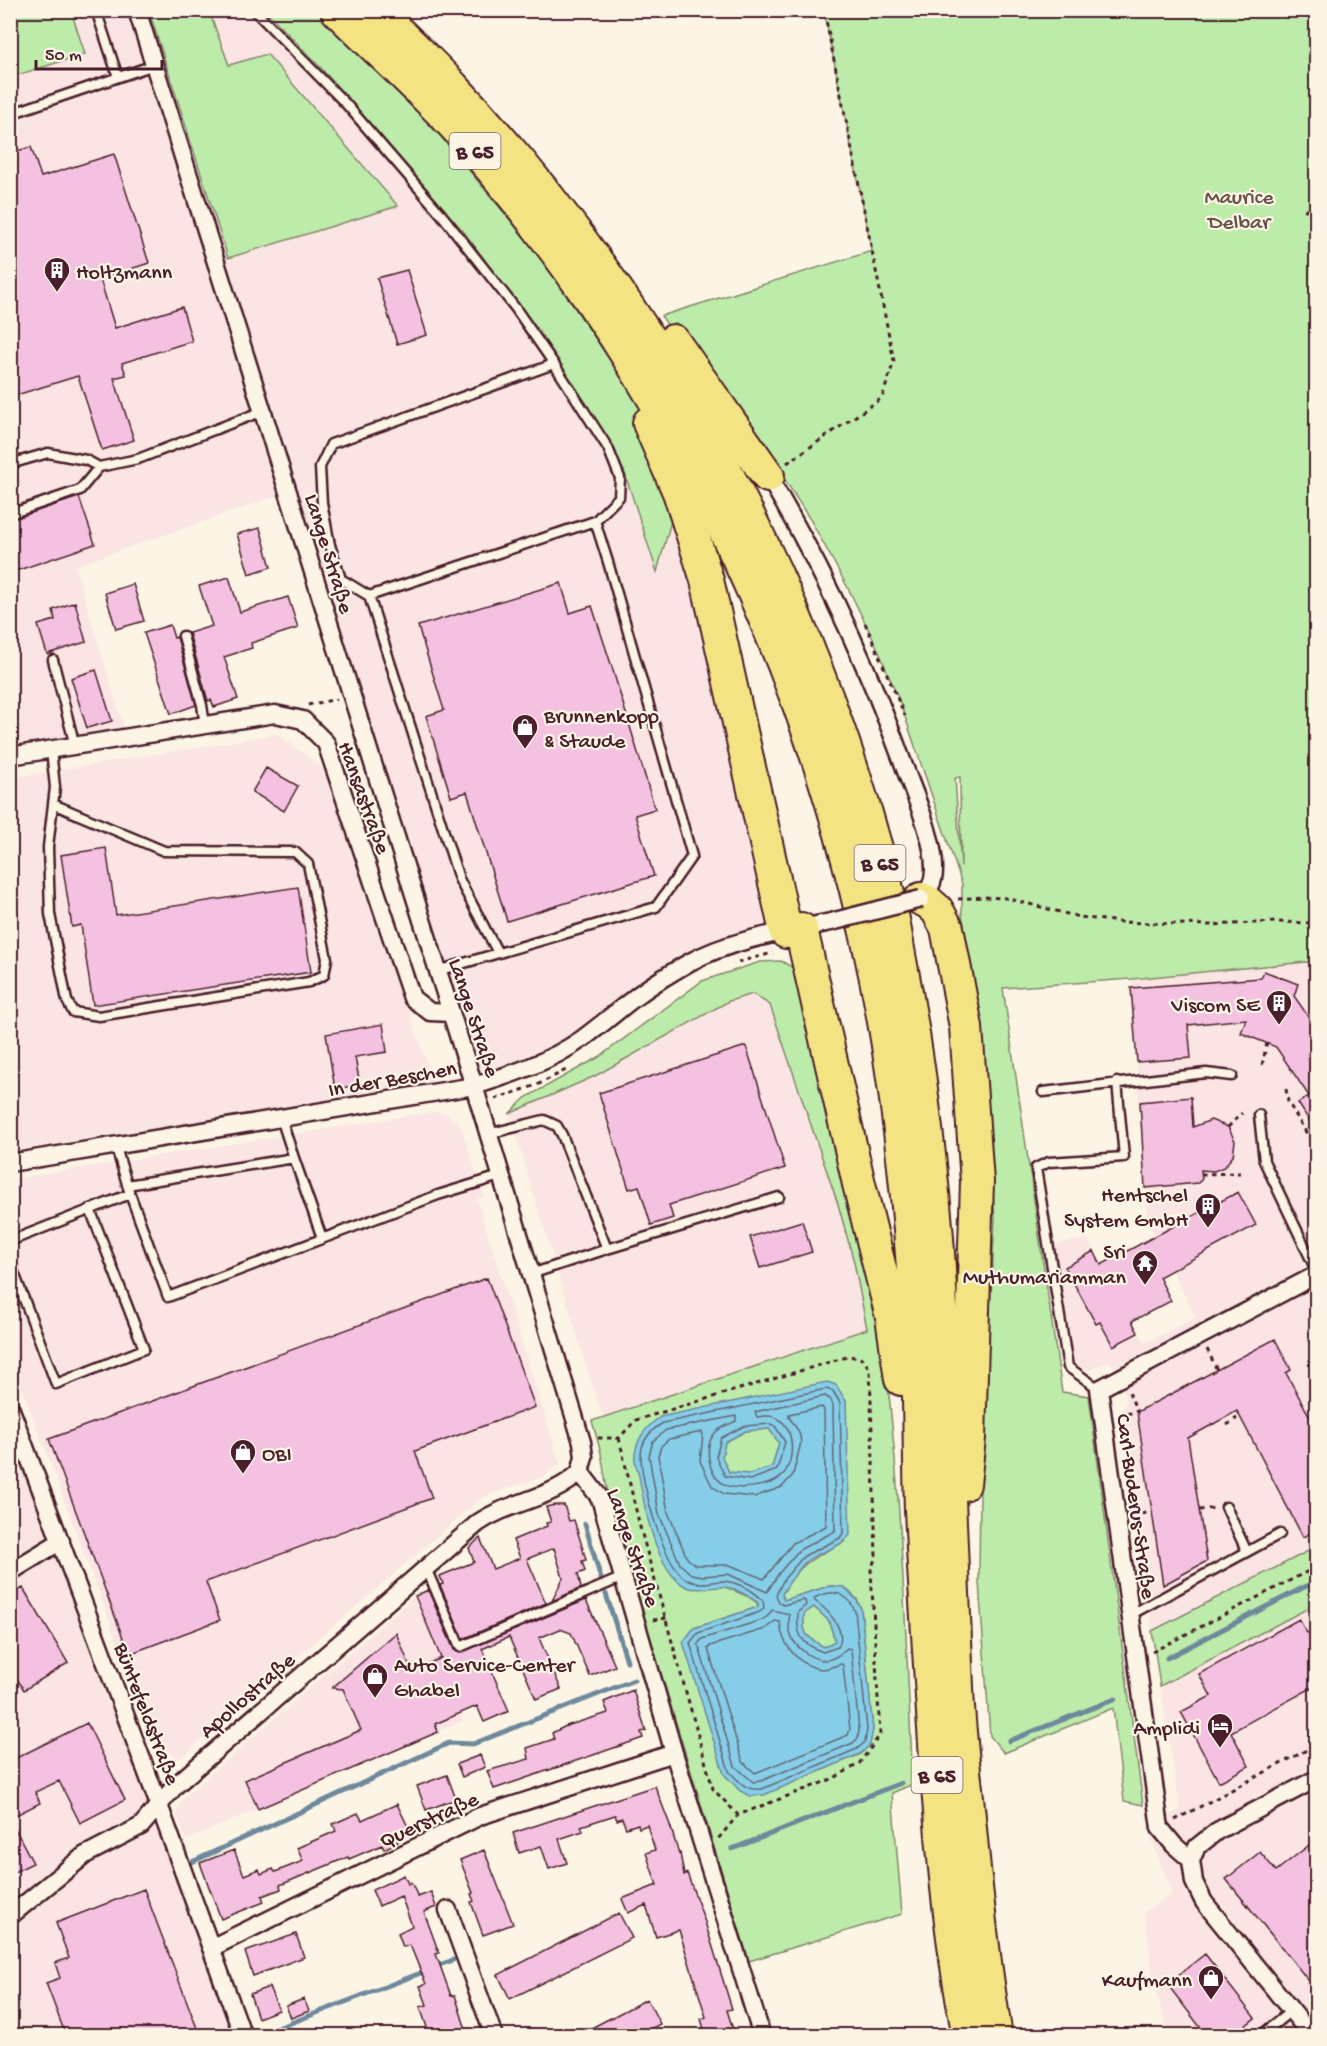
<svg xmlns="http://www.w3.org/2000/svg" width="1327" height="2046" viewBox="0 0 1327 2046" font-family="'Gochi Hand',sans-serif">
<rect width="100%" height="100%" fill="#fcf5e5"/>
<filter id="ink" filterUnits="userSpaceOnUse"><feTurbulence type="fractalNoise" baseFrequency=".0167" numOctaves="2"/><feDisplacementMap in="SourceGraphic" scale="12" xChannelSelector="R" yChannelSelector="G"/><feConvolveMatrix kernelMatrix="1 2 1 2 8 2 1 2 1" color-interpolation-filters="sRGB"/></filter>
<g filter="url(#ink)">
<path fill="#fae5e4" d="M71,11h266l202,244 140,237 107,440 -66,17 -118,75 -128,62 -185,-594 -214,74 50,165 -114,18v-672l74,-23z
M278,734l47,36 109,313 -423,68v-373z
M1316,961v586l-164,84 -30,-213 4,-22 -16,-35 -22,10 -14,-7 -20,-119 33,-7 58,105 50,-26 -48,-97 -16,-241z
M753,994l17,11 68,199 16,57 13,68 -265,88 -93,-303 86,-38 134,-75z
M431,1112l16,1 13,11 24,72 -7,3 83,265 -17,13 -60,20 -303,262 -25,-16 -144,-384v-180z
M10,1434l148,389 75,212h-222z
M415,1596l26,62 4,20 18,43 -277,119 -9,-25 1,-9 6,-9z
M1316,1603v432h-148l-14,-50 -10,-73 28,-19 -25,-65 33,-19 -20,-123z"/>
<path fill="#bdecaa" stroke="#84866a" stroke-width="1.5" fill-rule="evenodd" d="M11,10l60,1 14,43 -74,23z
M149,11h60l20,54 38,-11 131,152 -170,52z
M266,11h71l202,244 94,139 46,98 -22,80 -33,-101 -72,-120 -88,-119 -143,-164z
M824,11h484l8,28v922l-185,18 -128,9 59,404 27,4 54,409 -19,-4 -11,-93 -109,45 -14,-17 -11,-154 1,-91 15,-272 -16,-201 -17,-104v-30l-61,-179 -25,-60 -28,-57 -37,-67 -33,-52 -11,-7 -106,-146 211,-65zM960,777l1,90 -6,-89z
M781,961l16,9 11,35 78,363c16,138 20,277 27,416l-21,9 10,121 -153,47 -139,-454 -9,-54 -9,-32 275,-92 -13,-67 -16,-58 -68,-199 -17,-11 -24,7 -134,75 -86,38 16,-16 74,-41 103,-76 58,-19zM846,1401l-2,141c-31,16 -44,20 -62,52l2,6 45,-14 15,1 13,12 4,10 12,121 -12,24 -98,41 -13,1 -56,-168 64,-21 -1,-4 -8,-6 -24,-10 -64,-170z
M770,1429l9,14 -7,24 -23,8 -20,-3 -7,-15 3,-15 21,-11z
M1316,1547v57l-156,82 -8,-55z
M814,1607l15,14 6,20 -11,6c-18,-10 -22,-13 -20,-34z"/>
<path fill="#86cee7" stroke="#6e889c" stroke-width="1.5" fill-rule="evenodd" d="M827,1382l9,3 10,16 4,134c-11,14 -28,15 -42,25 -10,8 -19,23 -26,34l2,6 45,-14 15,1 12,12 5,10 12,121 -3,15 -10,9 -96,41 -14,1 -10,-5 -16,-17 -41,-132 11,-14 64,-21v-4c-9,-7 -23,-15 -34,-16 -13,-1 -28,6 -41,-2 -27,-17 -39,-78 -44,-109 -2,-6 -5,-16 -4,-22 2,-17 12,-28 25,-37zM769,1429l10,14 -7,24 -23,7 -20,-2 -7,-15 3,-15 21,-11zM814,1607l15,14 6,20 -11,6c-18,-10 -22,-13 -20,-33z"/>
<g fill="none" stroke-linecap="round" stroke-linejoin="round">
<path stroke="#626576" stroke-width="1.5" d="M826,1389l7,2 7,12 3,130 -3,5 -36,18 -20,23 -8,16 3,7 4,3 20,-5 2,1 1,4 -8,7c-2,23 3,32 25,40l15,-5c10,-16 -11,-38 -23,-46l-1,-3c18,-9 33,-7 41,13l12,118 -2,13 -8,7 -95,40c-17,2 -22,-7 -33,-18l-39,-128 8,-10 62,-21 4,-4 -1,-7c-7,-10 -28,-20 -41,-20 -11,1 -25,5 -36,-2 -23,-14 -45,-96 -45,-123 0,-15 10,-26 22,-33z
M825,1396l5,3 3,6 2,126 -36,19 -20,23 -12,19 -39,-18 -25,2 -12,-2 -11,-10 -21,-50 -10,-58 4,-15 13,-11 70,-14v5c-6,3 -15,6 -20,11 -13,12 -8,42 6,51 12,9 51,4 61,-8 12,-16 13,-48 -8,-58 -5,-2 -12,-1 -18,0l-2,-5z
M822,1407l2,3 2,116 -33,17 -29,36 -34,-14h-35l-8,-7 -19,-46 -10,-56 3,-10 8,-7 33,-7 1,3 -3,26 12,25 12,8 30,3 28,-10 11,-12 8,-33 -2,-10 -10,-15v-3z
M771,1424l4,2 10,16 -8,28 -27,10 -25,-4 -9,-19 5,-19 23,-12z
M772,1610l17,4c1,6 -1,13 1,19 3,12 19,25 32,27 9,1 19,-6 25,-12l4,1 8,81 -1,8 -5,5 -92,38 -8,1 -18,-16 -37,-122 4,-5 60,-19 6,-4z
M775,1621l5,1c1,22 19,45 42,47 7,0 12,-3 19,-5l2,1 7,64 -2,6 -93,38 -12,-11 -35,-113 2,-3 55,-17z"/>
<path stroke="#6e889c" stroke-width="5" d="M585,1524l16,55
M606,1594l21,67
M1167,1658l149,-77
M1009,1741l106,-42
M732,1849l169,-66
M192,1862l257,-119 24,1 161,-64
M434,1967l19,-7
M262,2034l164,-63"/>
</g>
<path fill="#f4c1e1" stroke="#4a1f2b" stroke-width="1.5" d="M31,147l10,30 73,-23 35,109 -49,16 15,49 67,-21 10,34 -70,22 4,12 -12,3 20,62 -32,10 -24,-74 -68,21v-244z
M407,270l20,65 -30,9 -20,-66z
M79,497l16,47 -85,29v-53z
M260,528l11,39 -22,7 -12,-40z
M229,577l11,35 48,-15 10,31 -47,15 1,5 -28,9 14,42 -24,8 -3,-7 -3,1 -19,-68 23,-7 -13,-40z
M561,583l9,30 22,-7 19,58 44,145 -20,6 19,61 -147,45 -40,-129 -16,5 -25,-81 18,-6 -26,-84z
M133,584l11,37 -28,8 -11,-36z
M75,602l11,40 -39,12 -9,-29 17,-5 -2,-10z
M170,625l4,13 3,-1 19,68 -25,9 -27,-81z
M96,670l16,51 -25,7 -16,-50z
M266,768l32,18 -14,25 -32,-19z
M106,848l10,67 182,-28 13,85 -218,33 -12,-80 -9,2 -11,-72z
M1264,971l34,13 -4,12 23,33v104l-19,-30 11,-7 -33,-49 -35,-14 5,-14 -58,6 3,33 -54,4 -6,-74 130,-10z
M383,1024l4,28 -32,5 5,28 -25,4 -9,-55z
M746,1046l39,122 -116,37 4,13 -22,7 -12,-39 -10,3 -30,-96z
M1191,1097l2,30 18,-7 17,7 7,14 -2,15 -9,11 -10,4 -13,-1 1,9 -4,4 -53,5 -5,-86z
M1238,1192l18,33 -97,52 12,24 -39,20 6,12 -25,13 -13,-24 -4,2 -31,-57 29,-16 7,14z
M802,1221l10,31 -52,16 -10,-31z
M487,1278l48,129 -120,44 17,47 -226,84 14,38 -91,34 -80,-215z
M1275,1339l16,31 -5,3 24,44 7,-3v116l-14,7 -66,-126 -49,27 19,123 -44,24 -26,-173z
M555,1505h9l5,16 5,-1 8,26 4,14 -4,1 3,10 -7,3 3,14 -29,13 11,-23 -9,-30 -27,11 19,44 -83,36 -23,-54 3,-1 -3,-8 34,-14 -5,-14 11,-10 13,31 27,-11 -7,-18 34,-14 -1,-3 5,-1 -5,-15z
M23,1588l45,75 -44,27 -14,-22v-73z
M428,1590l26,60 6,3 126,-53 29,66 -25,10 -19,-43 -11,-4 -21,9 22,51 -25,10 -27,-62 -27,12 27,62 -25,11 -7,-16 -42,18 3,8 -180,77 -13,-29 116,-50 -18,-41 -11,-1 64,-55 16,38 29,-13 -26,-62z
M1299,1619l8,14 10,-4v56l-86,47 18,34 -30,16 -38,-70 30,-16 -12,-22z
M633,1690l13,41 -5,1 2,6 -149,51 -7,-18 42,-12 -2,-11 27,-9 -2,-6 14,-7 42,-13 -4,-11z
M87,1723l38,77 -45,23 -21,-42 -24,11 5,11 -30,15v-57z
M480,1755l5,12 -23,10 -5,-13z
M447,1775l9,24 -30,11 -9,-24z
M655,1786l15,39 9,29 1,-1 4,22 3,-2 18,49 27,87 -5,1 8,26h-29l-5,-17 5,-2 -27,-87 -23,7 -10,-32 -18,8 -6,-14 35,-14 -11,-32 9,-3 -8,-25 -8,3 -1,-4 -12,4 -4,-10 -5,2 -2,-5 -34,11 2,5 -24,8 8,24 -18,6 -8,-23 -22,7 -6,-20z
M397,1804l13,27 -14,7 2,4 -14,7 -2,-4 -33,14 -1,-2 -68,28 1,4 -19,7 2,6 -43,17 -21,-56 34,-13 10,25 15,-6 2,5 12,-5 2,3 28,-11 -6,-13 39,-17 -3,-7 25,-11 4,7z
M10,1819l23,44 -23,11z
M1317,1839v152l-91,-112 34,-27 16,19z
M484,1850l29,74 -30,11 -12,-33 3,-1 -3,-7 2,-1 -13,-33z
M404,1875l4,9 3,-2 7,15 13,-5 5,15 -12,5 15,41 -3,1 15,42 4,-1 13,41h-38l-10,-29 7,-2 -7,-19 6,-2 -16,-39 -7,2 -5,-14 14,-7 -11,-30 -22,10 -7,-16z
M144,1889l56,147h-134l-20,-53 14,-5 -5,-15 14,-5 -13,-35z
M619,1913l13,25 -122,61 -12,-24z
M296,1934l8,23 -51,19 -8,-24z
M1205,1954l50,64 -23,18h-25l-40,-52z
M269,1987l10,23 -21,8 -8,-24z
M304,1999l5,12 -18,7 -5,-12z
M647,1999l13,25 -23,12h-61z"/>
<g fill="none" stroke-linecap="round" stroke-linejoin="round">
<g stroke="#4a1f2b" stroke-width="13">
<path id="lane" d="M96,10l22,67
M254,10l92,94 95,110 75,95 38,55 54,84 12,30 -1,19 -24,24
M10,114l144,-49
M10,464l38,-11 38,7 13,7
M10,514l70,-24 19,-23 39,-8 125,-48
M369,596l-28,-17 -11,-34 -8,-42 -2,-36 11,-23 223,-80
M183,636l19,69 3,20
M53,660l22,86
M51,750l4,37 -7,60 2,67 17,87 6,11 26,4 210,-34 15,-7 3,-16 -19,-95 -13,-12 -131,-1 -111,-47
M437,971l219,-64 36,-51 -84,-294 -13,-41 -226,75 90,283 39,74
M1043,1092l163,-19 26,3
M1259,1115l5,46 52,109
M281,1118l13,40
M488,1134l56,-14 13,6 5,9 45,114 -76,25
M115,1144l15,50 38,103 270,-102 62,-19
M127,1185l167,-27 28,80
M10,1241l120,-47
M607,1249l172,-52
M10,1262l46,122 88,-35 -54,-140
M1099,1389l-31,-22 -32,-199 13,-6 75,-5 -7,-75
M1226,1507l21,45
M426,1568l34,79 163,-70
M1130,1615l150,-81
M1260,2036l32,-26"/>
</g>
<g stroke="#4a1f2b" stroke-width="21">
<path id="street" d="M137,10l337,1076 108,356 2,15 -4,15 20,26 74,255 88,283
M768,476c57,96 101,192 139,298 10,26 28,69 27,96 0,13 -5,20 -13,29
M10,756l265,-42 28,6 23,23 86,255 18,14 21,1
M10,1163l464,-77c39,-12 75,-24 108,-47 18,-13 34,-27 51,-40 17,-14 38,-26 57,-37 42,-23 95,-30 141,-40
M10,1407l149,398 84,231
M10,1572l51,-31
M1191,1860l-17,-15 -14,-17 -61,-439 217,-114
M448,1910l46,126
M10,1916l75,-61 56,-29 35,-41 302,-262c34,-23 73,-23 102,-51
M211,1948l269,-132 194,-63
M1312,2036l-108,-134 -10,-20 -3,-22 6,-13 20,-16 99,-52"/>
</g>
<g stroke="#4a1f2b" stroke-width="36">
<path id="highway" d="M337,10c41,41 86,81 125,124 210,241 349,527 413,840 23,111 34,225 41,338 4,66 3,132 5,198 3,62 7,125 11,187 7,113 15,227 37,339
M376,10c26,26 53,51 78,78 206,219 349,492 428,781 8,28 12,57 17,86 18,90 29,180 37,271 4,44 5,88 7,132 5,110 9,219 14,329 1,40 7,80 11,120 7,76 15,153 28,229
M673,341l95,135
M649,423l30,69 28,88 79,352
M921,899l7,3 9,8 10,18 19,99 11,155 -8,256 -5,46
M801,929l58,255 33,133 9,62"/>
</g>
<path stroke="#4a1f2b" stroke-width="3" stroke-dasharray="4.5 4.5" stroke-linecap="butt" d="M1309,10l7,28
M1304,210l12,-1
M787,463l95,-65 12,-37 -70,-351
M865,623l40,93
M308,705l29,-6
M958,899l25,-2 23,1 73,19 41,5 89,3 68,-3 39,1
M738,962l35,-9
M1262,1065l5,-22
M1316,1066v1
M1286,1089l2,13 28,47
M495,1099l42,-14 29,-15
M1228,1127l14,-14
M1201,1174l39,-1
M1207,1349l10,21
M1118,1415l19,-3 -8,-20
M1227,1425l9,-6 -3,-5
M598,1438h21l17,-18 214,-64 13,3 7,11 6,186 -5,14 9,165 -21,29 -27,15 -94,36 -20,24
M619,1438l21,89 73,262 25,26
M1199,1510l16,-2
M1133,1515l20,-3
M653,1620l14,-2
M1152,1652l164,-85
M1175,1820l141,-75"/>
<use href="#lane" stroke="#fcf5e5" stroke-width="8"/>
<use href="#street" stroke="#fcf5e5" stroke-width="16"/>
<use href="#highway" stroke="#f4e382" stroke-width="32"/>
<g stroke="#4a1f2b" stroke-width="21" stroke-linecap="butt">
<path id="street-bridge" d="M831,922l90,-23"/>
</g>
<use href="#street-bridge" stroke="#fcf5e5" stroke-width="16"/>
</g>
</g>
<defs>
<g id="building-pin" transform="scale(1.35)"><path d="M0 17L-7.5 6A9.5 9.5 0 1 1 7.5 6Z" fill="#4a1f2b" stroke="#fcf5e5"/><path d="M-4-6H4V6H1V3H-1V6H-4ZM-2.5-4.3h1.7v1.8h-1.7ZM.8-4.3h1.7v1.8H.8ZM-2.5-1h1.7V.8h-1.7ZM.8-1h1.7V.8H.8Z" fill="#fff"/></g>
<g id="shop-pin" transform="scale(1.35)"><path d="M0 17L-7.5 6A9.5 9.5 0 1 1 7.5 6Z" fill="#4a1f2b" stroke="#fcf5e5"/><path d="M-5-2.5h2.3a2.7 3.5 0 0 1 5.4 0H5L5.5 6h-11ZM-1.5-2.5h3a1.5 2.3 0 0 0-3 0Z" fill="#fff"/></g>
<g id="temple-pin" transform="scale(1.35)"><path d="M0 17L-7.5 6A9.5 9.5 0 1 1 7.5 6Z" fill="#4a1f2b" stroke="#fcf5e5"/><path d="M0-6L5-2H3V0L6.5 2.5H4V6H1.5V3h-3V6H-4V2.5H-6.5L-3 0V-2H-5Z" fill="#fff"/></g>
<g id="hotel-pin" transform="scale(1.35)"><path d="M0 17L-7.5 6A9.5 9.5 0 1 1 7.5 6Z" fill="#4a1f2b" stroke="#fcf5e5"/><path d="M-6-4.5h1.5V1H6V5H4.5V3h-9V5H-6ZM-4 0a1.8 1.8 0 1 1 3.6 0ZM.5 0V-2.5h3Q6-2.5 6 0Z" fill="#fff"/></g>
</defs>
<g fill-rule="evenodd">
<use href="#building-pin" x="57" y="270"/>
<use href="#shop-pin" x="525" y="727"/>
<use href="#building-pin" x="1279" y="1003"/>
<use href="#building-pin" x="1208" y="1206"/>
<use href="#temple-pin" x="1145" y="1263"/>
<use href="#shop-pin" x="243" y="1452"/>
<use href="#shop-pin" x="375" y="1676"/>
<use href="#hotel-pin" x="1220" y="1726"/>
<use href="#shop-pin" x="1211" y="1978"/>
</g>
<g text-anchor="middle" stroke-width="4.5" stroke-linejoin="round" paint-order="stroke">
<g fill="#fcf5e5" stroke="#7f5f63" stroke-width="1.5">
<rect x="449.5" y="133" width="51" height="36" rx="4.5"/>
<rect x="854.5" y="845" width="51" height="36" rx="4.5"/>
<rect x="911.5" y="1757" width="51" height="36" rx="4.5"/>
</g>
<g font-size="21" font-weight="bold" fill="#4a1f2b">
<text x="475" y="158">B 65</text>
<text x="880" y="870">B 65</text>
<text x="937" y="1782">B 65</text>
</g>
<g font-size="22" fill="#67524b" stroke="#fcf5e5">
<text x="1239" y="203">Maurice<tspan x="1239" dy="25">Delbar</tspan></text>
</g>
<g font-size="22" fill="#4a1f2b" stroke="#fcf5e5" text-anchor="end">
<text x="76" y="278" text-anchor="start">Holtzmann</text>
<text x="544" y="722" text-anchor="start">Brunnenkopp<tspan x="544" dy="25">&amp; Staude</tspan></text>
<text x="1260" y="1011">Viscom SE</text>
<text x="1188" y="1201">Hentschel<tspan x="1188" dy="25">System GmbH</tspan></text>
<text x="1126" y="1258">Sri<tspan x="1126" dy="25">Muthumariamman</tspan></text>
<text x="262" y="1460" text-anchor="start">OBI</text>
<text x="394" y="1671" text-anchor="start">Auto Service-Center<tspan x="394" dy="25">Ghabel</tspan></text>
<text x="1200" y="1734">Amplidi</text>
<text x="1192" y="1986">Kaufmann</text>
</g>
<g font-size="22" fill="#4a1f2b" stroke="#fcf5e5">
<text transform="translate(331 553) rotate(73)" y="8">Lange Straße</text>
<text transform="translate(366 797) rotate(70)" y="8">Hansastraße</text>
<text transform="translate(476 1017) rotate(72)" y="8">Lange Straße</text>
<text transform="translate(392 1077) rotate(-10)" y="8">In der Beschen</text>
<text transform="translate(1138 1506) rotate(82)" y="8">Carl-Buderus-Straße</text>
<text transform="translate(635 1547) rotate(71)" y="8">Lange Straße</text>
<text transform="translate(246 1694) rotate(-41)" y="8">Apollostraße</text>
<text transform="translate(149 1713) rotate(69)" y="8">Büntefeldstraße</text>
<text transform="translate(428 1818) rotate(-25)" y="8">Querstraße</text>
</g>
</g>
<rect width="1327" height="2046" fill="none" stroke="#fcf5e5" stroke-width="36"/>
<rect x="18" y="18" width="1291" height="2010" fill="none" stroke="#4a1f2b" stroke-width="2" filter="url(#ink)"/>
<path d="M36 60v9h126v-9" fill="none" stroke="#4a1f2b" stroke-width="3"/>
<text x="45" y="60" font-size="18" fill="#4a1f2b" stroke="#fcf5e5" stroke-width="4.5" paint-order="stroke">50 m</text>
</svg>
